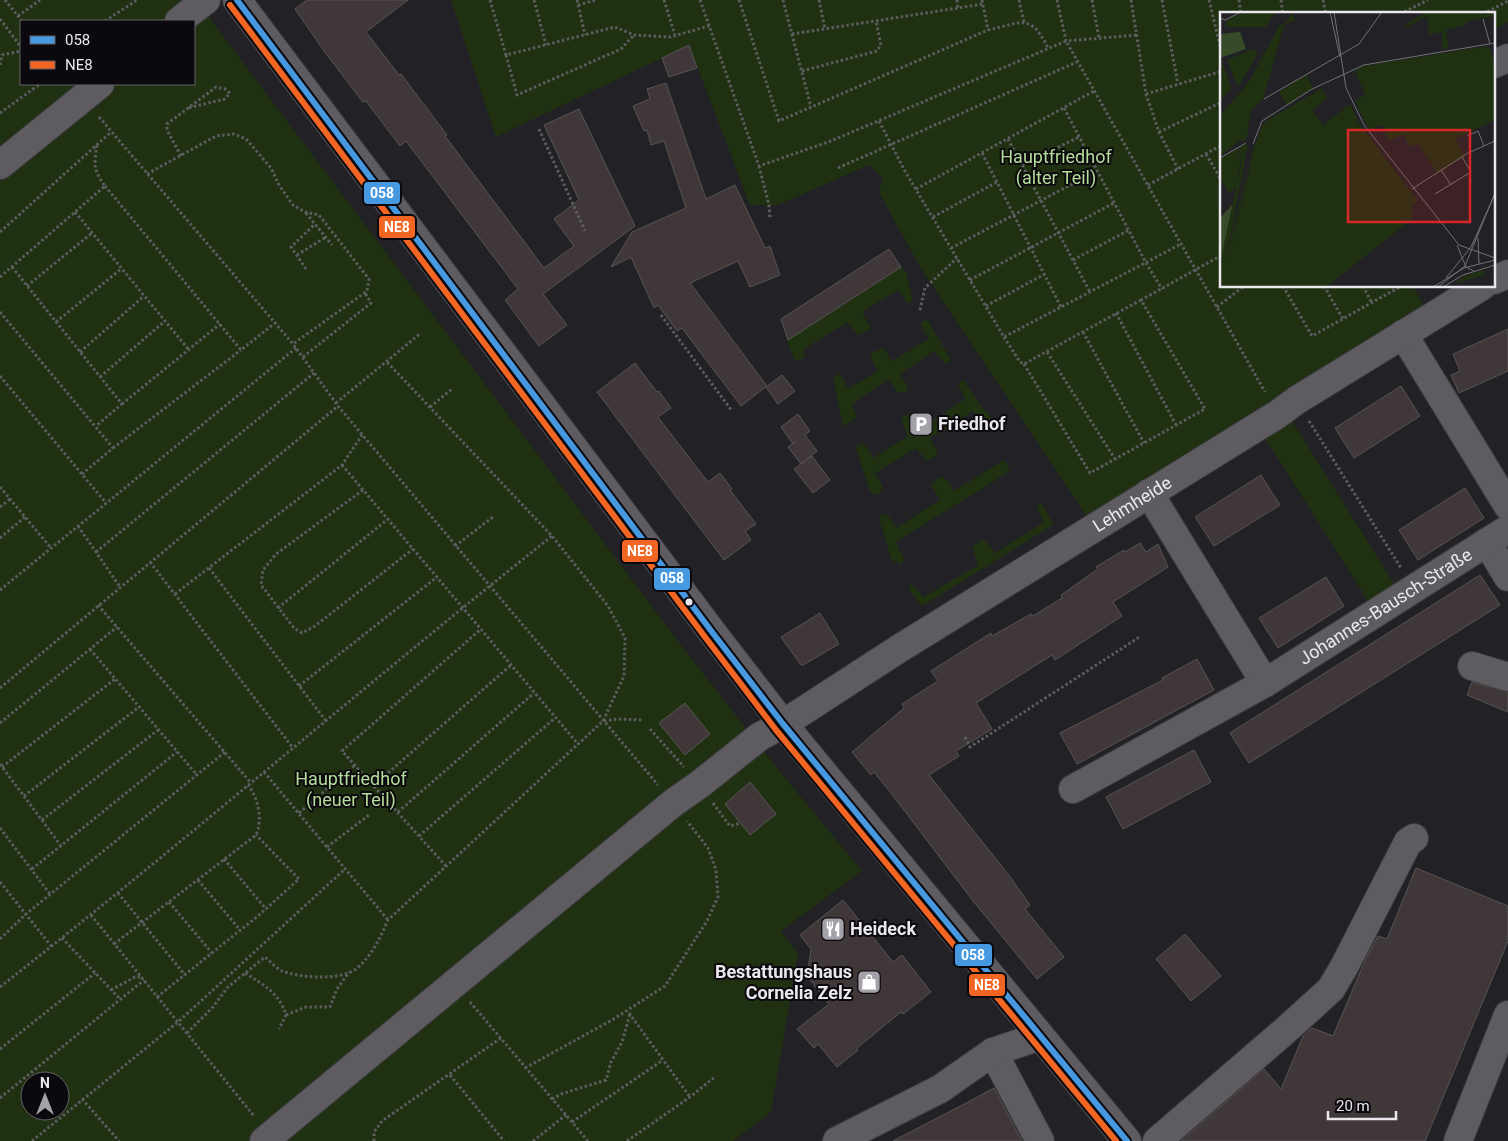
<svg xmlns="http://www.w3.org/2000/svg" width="1508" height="1141" viewBox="0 0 1508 1141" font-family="Roboto,sans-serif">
<rect width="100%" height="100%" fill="#222125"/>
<path fill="#1f3111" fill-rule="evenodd" d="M0,0h196l485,645 92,118 89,108 -81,60 17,23 -27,158 -38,29h-733zM21,21h173v63h-173zM30,1081h30v30h-30z
M451,0h1057v22l-14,7v-15h-272v272h191l17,31 -336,210 -175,-262 -40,-73 4,-13 -14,-14 -91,40h-28l-61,-160 -193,92z
M901,267l5,5 7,29 -5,3 -10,-14 -36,22 8,14v3l-13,6 -9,-13 -44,27 1,9 -10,3 -8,-19 1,-2z
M926,320l2,1 23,39 -5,4 -12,-13 -34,23 8,13 -3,6 -8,-1 -8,-13 -37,25 5,14 -14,8 -10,-48 5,-4 3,1 7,14 30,-18 -7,-13v-5l12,-5 9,13 37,-22 -9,-16z
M964,380l21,32 2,-1 3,6v3l-7,5 -1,-1 -9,-13 -43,27 8,15 -1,2 -10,6 -11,-13 -41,25 8,14 -3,6 -4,1 -6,-2 -14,-44 3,-4 6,1 8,13 35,-22 -7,-18 12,-6 3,2 7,13 42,-28 -7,-15z
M1292,421l106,169 -26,17 -107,-169z
M1004,460l6,11 -114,71 8,17 -3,5 -9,-3 -13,-42 4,-5 5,1 8,13 44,-28 -8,-13v-4l9,-6 5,2 8,12z
M1039,503l3,1 11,19v2l-131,81 -13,-17 2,-5 13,13 54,-32 -6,-18 12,-8 11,14 49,-31 -7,-15z"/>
<path fill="#403738" stroke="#575455" d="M307,0h101l-42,32 33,43 2,-1 46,61 -2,1 99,132 30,-22 -20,-27 25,-19 -35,-75 35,-16 56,117 -92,68 24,31 -28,21 -34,-46 13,-11 -112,-148 -6,5 -34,-45 -3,1 -39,-51 -29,-42z
M689,45l8,23 -28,9 -7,-19z
M666,83l40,116 29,-14 30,63 5,-2 10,29 -30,12 -12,-26 -48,22 77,103 -26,20 -59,-78 -5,3 -19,-26 -4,3 -23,-51 -20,10 21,-35 54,-24 -22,-67 -13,4 -4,-15 -3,1 -11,-25 17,-7 -3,-10z
M889,249l12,18 -113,73 -7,-21z
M1508,329v42l-49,22 -8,-18 9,-4 -7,-17z
M635,363l22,29 2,-1 12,17 -13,9 13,17 37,48 12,-9 12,16 -2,1 26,34 -11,7 6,9 -27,20 -127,-168z
M782,375l13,16 -17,13 -12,-17z
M1401,386l19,30 -66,42 -19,-30z
M798,414l12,17 -5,4 12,16 -16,13 -13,-17 8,-6 -3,3 -12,-17z
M812,456l18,24 -17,13 -19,-24z
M1261,475l19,30 -66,41 -19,-29z
M1465,488l19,30 -66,42 -19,-30z
M1140,543l6,9 12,-8 10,23 -55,35 9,14 -67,44 -3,-5 -76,48 16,26 -36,22 3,5 -30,19 79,99 22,31 -5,4 39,48 -27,22 -64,-78 -82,-108 -17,-21 -3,3 -19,-23 52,-44 -2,-4 36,-23 -7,-10 60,-38 1,3 39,-22 2,2 29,-18 -1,-3 37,-26 -2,-2 28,-17 1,2z
M1480,575l20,30 -251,158 -19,-30z
M1326,577l18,29 -66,42 -19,-30z
M820,613l19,31 -36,21h-2l-20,-28z
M1197,659l17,31 -137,74 -17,-31 103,-53 -1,-2z
M1472,682l36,10v20l-41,-17z
M685,703l25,31 -25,21 -26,-32z
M1194,750l17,32 -88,47 -17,-32z
M750,782l26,32 -26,21 -25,-31z
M1416,868l92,38v35l-83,200h-244l83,-72 17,20 22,-53 9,-8 21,8 33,-78 12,-22 9,3z
M843,900l50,62 9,-7 29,37 -28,22 -2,-2 -44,36 1,2 -21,17 -19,-23 -4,4 -17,-19 32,-25 -22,-28 4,-27 -11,-14z
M1185,934l36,42 -30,25 -35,-42z
M994,1088l28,53h-129l77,-40z"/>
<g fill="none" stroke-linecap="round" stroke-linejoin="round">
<g stroke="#3c3b3f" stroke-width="30">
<g id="minor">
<path d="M237,0l475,632 71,92 344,417"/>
<path d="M179,21l27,-21"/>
<path d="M1494,64l14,-6"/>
<path d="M0,165l100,-81"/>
<path d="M1494,280l14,-6"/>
<path d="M1403,334l105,172"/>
<path d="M1149,493l116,190"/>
<path d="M1487,542l21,35"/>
<path d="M1472,666l36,11"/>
<path id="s1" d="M1073,789l192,-106 243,-154"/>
<path d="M993,1052l47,89"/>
<path id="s2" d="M264,1141l409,-338 27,-19 59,-47 24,-13 114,-74 381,-236 19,-14 185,-114"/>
<path d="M837,1141l103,-52 53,-37 47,-16"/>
<path d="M1157,1141l130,-112 44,-40 13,-22 64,-125 6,-4"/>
<path d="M1458,1141l50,-126"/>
</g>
</g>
<path stroke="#5d5c5f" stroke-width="3" stroke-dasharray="2.5 2.5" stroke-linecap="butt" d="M5,0l17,21
M490,0l16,55 109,-28 19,8 36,2 39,-11
M534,0l12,45
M577,0l8,35
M664,0l11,35
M700,0l59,166 72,-25 235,-100 199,351
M739,0l40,121 209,-91c34,-7 42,-18 60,18
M783,0l28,107
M819,0l6,29
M957,0l1,8
M982,0l6,30
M1019,0l5,22
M1057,0l9,41 71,-6
M1092,0l7,38
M1131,0l15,94 13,38 19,37
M1162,0l16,84
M1209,0l13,54
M1239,0l2,14
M1281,0l2,14
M1323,0l3,14
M578,5l18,-5
M1400,14l28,-14
M1483,14l25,-13
M18,16l22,-16
M0,19l21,28
M105,21l32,-21
M792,34l191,-30
M506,55l11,40 104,-46 13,-14
M0,65l2,-10 19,-4
M802,71l75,-20 4,-6 -5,-24
M1146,94l76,-23
M1064,108l82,155 16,26
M0,113l40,-29
M99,117l194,227 45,62 320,379
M879,121l27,52 98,164 177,-93
M539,129l46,102
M1159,132l63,-30
M1008,139l82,153
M982,153l79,154
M1206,154l16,27
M181,156l-14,-26v-6l49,-37 9,2 5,4 -5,6 -37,9
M1022,165l57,-28
M759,166l10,39 1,14
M838,168l239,-106
M147,174l69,-38 18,-2 12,5 25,29 8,17 14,20 12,7 14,3 50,64 -2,12 -74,53
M1148,185l74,-40
M105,186l136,164 34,-27
M916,189l178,-98
M75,212l114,138
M306,213l26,32
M933,217l64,-35
M0,232l111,-100
M951,248l146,-77
M297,255l29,-18
M1073,260l56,-30
M12,267l110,137 -26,22
M306,269l-15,-22 24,-23
M0,277l105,-91c-12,-16 -11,-22 -8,-41
M970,280l144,-77
M27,286l65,-53
M1283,286l29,50 86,-48 -1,-2
M1324,286l19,33
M1363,286l9,17
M986,306l59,-32
M1217,307l27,-21
M920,310l5,-22 32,-30
M0,312l113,136 -31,26
M1116,313l60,112
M661,315l71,96
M56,322l65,-53
M1083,332l61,111
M1004,337l16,25 4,2 117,-64
M80,352l64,-56
M1047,352l68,107
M303,357l68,-54 -6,-10
M1024,364l66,109 115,-64 -64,-109 81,-45
M0,376l106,127
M100,377l65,-56
M336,403l85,-70
M122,404l98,-80
M430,407l22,-18
M1309,421l92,147
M113,448l128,-98
M342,465l236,279
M0,487l51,61
M363,490l-87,64 -13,16 -2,15 33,43 8,5 13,-7 98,-77
M0,507l10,-8
M78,526l42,61
M0,538l25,-21
M455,546l38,-29
M96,552l218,-179
M150,562l143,186
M209,568l117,153
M0,590l296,-242
M175,594l167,-129 20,-30
M98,605l153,178
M278,608l110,-89
M90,649l107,126
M299,686l138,-109
M0,688l338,-282
M604,721l14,-2 25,1
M0,723l117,-96
M650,729l34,38
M965,737l5,10 171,-111
M0,764l61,82
M2,767l113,-88
M264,772l124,148
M373,786l138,-121
M24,796l115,-89
M713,803l17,23 11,-3
M398,812l136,-119
M299,813l56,-48
M42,820l116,-90
M0,828l50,66
M419,836l136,-118
M327,847l42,-32
M224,859l42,50
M446,866l-104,-115 139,-122
M32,869l145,-117
M198,880l42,50
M0,882l52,65
M118,893l67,82
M169,902l43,51
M91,915l163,201
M62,938l58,61
M0,939l26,-25 199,-162
M114,944l142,-109c7,-15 2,-38 -8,-50
M245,973c19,12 34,20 41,42l-7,14
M0,987c187,-147 366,-303 552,-451
M111,990l24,-13h5
M157,997l101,-81 41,-37 -43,-44
M470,1002l118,139
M629,1013l61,84
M286,1015l20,-8h24l7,-18 12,-17
M187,1033l26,-26 15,-20 37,-30c5,4 10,10 15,13 18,8 60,11 76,-1 16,-13 24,-31 32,-49l215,-199 21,-45 1,-38 -17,-32 -56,-70 -165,-174
M0,1049l95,-76
M525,1068l87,-48 53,-34 42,-65 11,-24 -2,-27 -8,-22 -21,-27
M450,1075l54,66
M0,1098l144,-118
M82,1099l37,42
M552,1099l9,-5 45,-14 5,-18 11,-20 8,-28
M572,1122l91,-62
M32,1141l146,-119 167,-153
M374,1141v-9l8,-11 119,-83
M533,1141l33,-26
M627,1141l63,-44 26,-21"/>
<use href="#minor" stroke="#5e5c60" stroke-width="28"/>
<g stroke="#0b090d" stroke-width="10">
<path id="bus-1" d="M237,0l475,632 71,92 344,417"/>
</g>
<g stroke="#0b090d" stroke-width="10">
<path id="bus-2" d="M230,5l475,632 71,93 340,411"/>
</g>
<use href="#bus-1" stroke="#4699e1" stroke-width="6"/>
<use href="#bus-2" stroke="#f26522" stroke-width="6"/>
</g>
<defs>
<g id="parking-square" transform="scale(1.25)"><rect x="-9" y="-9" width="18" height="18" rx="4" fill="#a4a2a8" stroke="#0b090d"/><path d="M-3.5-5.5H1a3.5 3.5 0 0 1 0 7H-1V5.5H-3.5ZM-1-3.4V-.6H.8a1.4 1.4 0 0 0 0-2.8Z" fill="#fff"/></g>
<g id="restaurant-square" transform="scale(1.25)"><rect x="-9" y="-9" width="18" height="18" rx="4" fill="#a4a2a8" stroke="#0b090d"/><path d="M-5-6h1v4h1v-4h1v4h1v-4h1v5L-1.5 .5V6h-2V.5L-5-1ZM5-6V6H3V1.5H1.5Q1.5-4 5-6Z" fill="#fff"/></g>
<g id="shop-square" transform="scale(1.25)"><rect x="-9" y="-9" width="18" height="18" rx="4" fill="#a4a2a8" stroke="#0b090d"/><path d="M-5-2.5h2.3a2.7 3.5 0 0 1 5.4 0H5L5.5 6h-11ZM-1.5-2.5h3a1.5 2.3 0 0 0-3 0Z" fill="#fff"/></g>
</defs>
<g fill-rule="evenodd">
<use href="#parking-square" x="921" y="424"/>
<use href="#restaurant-square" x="833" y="929"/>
<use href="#shop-square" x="869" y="982"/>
</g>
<circle fill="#eae8ee" stroke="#0b090d" stroke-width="2" cx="689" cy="602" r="4.5"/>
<g text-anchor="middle" stroke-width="4" stroke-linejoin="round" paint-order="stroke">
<g font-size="18" fill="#b4dd9a" stroke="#0b090d">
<text x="1056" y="163">Hauptfriedhof<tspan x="1056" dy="21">(alter Teil)</tspan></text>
<text x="351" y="785">Hauptfriedhof<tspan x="351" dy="21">(neuer Teil)</tspan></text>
</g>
<g font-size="18" font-weight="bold" fill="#eae8ee" stroke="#0b090d" text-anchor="start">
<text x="938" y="430">Friedhof</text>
<text x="850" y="935">Heideck</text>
<text x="852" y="978" text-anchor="end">Bestattungshaus<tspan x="852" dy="21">Cornelia Zelz</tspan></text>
</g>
<g font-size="18" fill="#eae8ee" stroke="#0b090d">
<text dy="6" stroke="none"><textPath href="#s2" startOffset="1079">Lehmheide</textPath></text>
<text dy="6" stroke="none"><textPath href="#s1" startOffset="362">Johannes-Bausch-Straße</textPath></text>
</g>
</g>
<g transform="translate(1220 12)">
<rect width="275" height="275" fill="#222125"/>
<path d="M24,0h35v1l-7,3 -6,11h-41l2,-7zM73,0l2,8 -11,5 -21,74 -12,11 -5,32 -5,-2 -21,16v-40l30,-36 29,-54 5,-2zM206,0h69v4l-29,6v3l-20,5 2,17 -6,4v-19l-14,3v-19l-21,11 -2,-3zM269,34l6,20v54l-40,19 9,17 -27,17 -19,-30 -9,4 -5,-13 -16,7 -5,-16 -13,4 -6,-8 -9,-20 10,-6 -10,-24 9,-5zM33,37l5,5 -20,33 -11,-27zM0,46l12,30 -12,13zM86,63l7,13 -26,17 -8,-13zM102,76l5,10 -15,12 11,15 27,-21 10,21 58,76 -6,4 -1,15 -85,67h-106v-24l21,-98 -1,-18 8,-3 -23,120 28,-119 -25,120 26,-117 9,-25zM19,136l1,17 -4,22 -7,6 -9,-15v-19zM262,258l3,5 -31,9 10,-7z" fill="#1f3111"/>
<path d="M20,20l6,17 -26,9v-24zM13,192l-1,3 -12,56v-45z" fill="#374b28"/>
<path fill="none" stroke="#727175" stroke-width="1" d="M110,0l10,45M114,0l12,76 18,37 95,120 36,13M0,6l5,2 16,-8M263,7l7,25M44,87l95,-55 23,-32M247,124l11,-5 6,15M33,132l9,-23 50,-32 52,-24 131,-22M0,146l26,-15M221,158l10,15M192,177l56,-36 27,-12M215,182l36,-22 -9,-15M258,226l1,26M237,233l9,22 8,4M226,266l25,-31 24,-53M213,275l31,-19 31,-8M218,275l27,-21 30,-73M223,275l20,-12 32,-10"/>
<path fill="#d62828" fill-opacity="0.15" stroke="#d62828" stroke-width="2.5" d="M128,118h122v92h-122z"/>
<rect width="275" height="275" fill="none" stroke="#eae8ee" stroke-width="2.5"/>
</g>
<g stroke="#0b090d" stroke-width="2">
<rect x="363" y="181" width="38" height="24" rx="5" fill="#4699e1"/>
<rect x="378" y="215" width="38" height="24" rx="5" fill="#f26522"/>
<rect x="621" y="539" width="38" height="24" rx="5" fill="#f26522"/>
<rect x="653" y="567" width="38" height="24" rx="5" fill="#4699e1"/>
<rect x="954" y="943" width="39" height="24" rx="5" fill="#4699e1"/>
<rect x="968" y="973" width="38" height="24" rx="5" fill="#f26522"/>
</g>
<g font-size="14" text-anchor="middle" font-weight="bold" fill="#fff">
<text x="382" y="198">058</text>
<text x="397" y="232">NE8</text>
<text x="640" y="556">NE8</text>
<text x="672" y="583">058</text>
<text x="973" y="960">058</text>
<text x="987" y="990">NE8</text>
</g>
<rect x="20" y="20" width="175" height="65" fill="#0b090d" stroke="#646267"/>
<rect x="30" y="36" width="25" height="8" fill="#4699e1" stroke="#646267"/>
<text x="65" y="45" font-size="15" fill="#eae8ee">058</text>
<rect x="30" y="61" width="25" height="8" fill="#f26522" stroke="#646267"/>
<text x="65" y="70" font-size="15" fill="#eae8ee">NE8</text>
<g transform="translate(45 1096)"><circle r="24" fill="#0b090d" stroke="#646267"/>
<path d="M0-4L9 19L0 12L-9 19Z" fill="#a4a2a8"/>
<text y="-8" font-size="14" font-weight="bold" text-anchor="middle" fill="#eae8ee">N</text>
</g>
<path d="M1328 1111v8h68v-8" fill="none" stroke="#eae8ee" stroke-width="2.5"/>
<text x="1336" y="1111" font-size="15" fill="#eae8ee" stroke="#0b090d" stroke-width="4" paint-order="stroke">20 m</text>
</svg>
